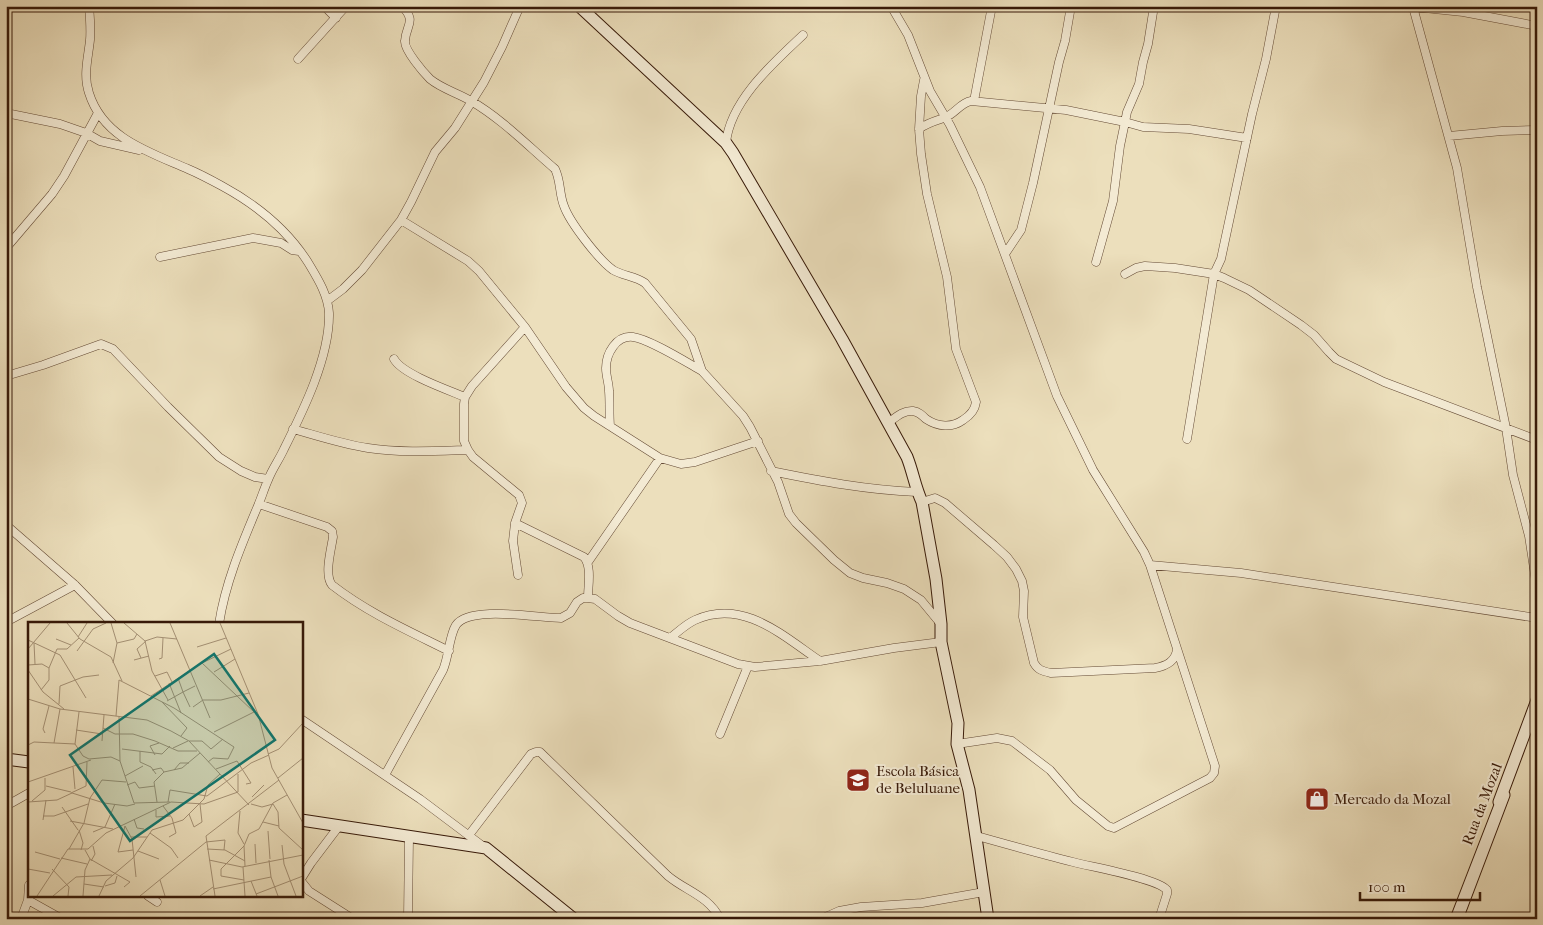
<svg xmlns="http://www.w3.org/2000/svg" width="1543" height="925" viewBox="0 0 1543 925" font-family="'IM FELL French Canon',serif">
<rect width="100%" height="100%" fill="#ecdfbc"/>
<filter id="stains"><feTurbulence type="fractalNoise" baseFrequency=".004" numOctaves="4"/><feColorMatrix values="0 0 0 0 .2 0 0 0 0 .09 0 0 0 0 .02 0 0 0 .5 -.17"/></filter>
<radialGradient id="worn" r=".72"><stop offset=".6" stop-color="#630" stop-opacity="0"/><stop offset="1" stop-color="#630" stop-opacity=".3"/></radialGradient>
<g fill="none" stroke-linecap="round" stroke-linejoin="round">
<g stroke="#644a35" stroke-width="9">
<path id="street" d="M89,6c1,12 2,23 1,34 -2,19 -7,35 -1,53 14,45 60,59 99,76 12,5 23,11 34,17 35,19 66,44 87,78 9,15 19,31 20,49 1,44 -26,98 -45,136 -5,11 -12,20 -16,31 -4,9 -7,19 -11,28 -16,38 -32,76 -38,116
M324,6l12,12
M402,6c15,16 4,18 3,35 -1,9 19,32 25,38 12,10 28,14 41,22 31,18 57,45 84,68 6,12 4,25 9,37 6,17 35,54 49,64 10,6 22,6 32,13l46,56 11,32 41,45 7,11 28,55 11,32 7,9 38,37 16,13 13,5 24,5 17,6 17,11 19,23
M891,6l17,29 22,56 20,34 30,62 77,209 36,74 51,82 6,13 65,201 -1,7 -4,5 -96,50 -6,-2 -32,-26 -26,-30 -38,-29 -15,-3 -40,6
M1154,6l-6,38 -5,18 -4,22 -12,28 -2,10 18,5 46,2 58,9
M1405,6l58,6 74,14
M1413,7l44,161 20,119 29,141 7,47 16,61 8,52
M298,59l48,-53
M974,101l18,-95
M6,113l54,11 26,9 14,8 39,9
M919,129c8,-6 16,-8 25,-11 11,-4 16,-15 27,-17l95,9 59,12 -5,24 -7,55 -17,61
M1449,136l53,-5 35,-1
M726,143c4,-42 47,-80 77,-108
M401,220l67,41 11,10 46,56 41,60 18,21 10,8 66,42 21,6 14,-2 63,-21
M6,248l46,-54 12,-18 34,-63
M1005,254l16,-24 12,-47 26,-121 6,-21 6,-35
M160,257l93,-19 28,5 11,7 7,1
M1125,274l11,-6 9,-2 30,2 39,6 10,4 25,12 52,35 13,10 15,17 7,7 48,23 153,58
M327,301l16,-12 19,-19 39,-50 10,-18 24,-50 20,-24 29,-46 18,-35 18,-41
M394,359c8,15 54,31 71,38
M6,376l37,-11 58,-21 12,5 55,58 51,50 22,14 14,6 13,2
M888,423c7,-5 15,-13 25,-12 6,1 9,4 13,8 12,8 26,9 37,1 8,-5 12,-10 13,-18l-20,-53 -9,-72 -20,-83 -6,-40 -2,-25 2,-33 3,-16
M610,426c-1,-12 0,-23 -1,-35 0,-7 -3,-15 -3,-23 0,-14 10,-33 27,-31 16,2 53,25 69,34
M293,429c25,7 49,15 75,19 31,5 68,3 100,2
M1187,439l27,-165 7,-15 31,-145 14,-55 10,-53
M771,471c49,10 96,19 146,21
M922,502l13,-4 10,5 49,42 13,12 9,12 6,12 2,10 -1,26 11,46c4,7 8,8 17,10l104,-5c11,-2 20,-6 22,-18
M259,504l68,23 5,4 1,6c-2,13 -9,38 -1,48 36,28 77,46 117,66
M515,523l69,34c8,10 4,28 4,41
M6,525l69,60 38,39
M588,562l72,-104
M1150,565l91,8 296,45
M518,575l-5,-34 2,-18 7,-20 -3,-8 -46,-38 -5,-7 -4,-9v-37l1,-7 7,-11 53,-59
M6,622l69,-37
M670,638c8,-6 16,-14 25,-18 48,-22 88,16 125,41
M301,719l119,80 64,48
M720,734l28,-68
M385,775l58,-105c6,-14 6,-34 13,-45 14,-20 82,-7 105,-7l9,-5 7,-11 6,-4h5l7,1 23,17 12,7 108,41 17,3 65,-6 74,-13 47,-6
M6,806l23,-13
M469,835l62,-81 5,-2h4l128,124c18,15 41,20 52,43
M977,836c32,9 64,18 96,26 19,5 83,16 94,28v4l-8,25
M301,879l10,-16 28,-37
M301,881l8,10 44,28
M148,896l9,6
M28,900l34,19
M21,919l7,-19 1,-15
M408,919l1,-82
M821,919l18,-8 22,-4 61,-4 62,-11"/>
</g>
<g stroke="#371908" stroke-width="13">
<path id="secondary" d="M579,6l147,137 7,10 109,186 65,118c6,15 8,30 15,45l14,77 5,45v18l17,81 -1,21 12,46 19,129
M6,759l23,3
M1499,802l38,-102
M301,820l185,28 88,71
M1456,919l48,-124 -47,124"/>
</g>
<use href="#street" stroke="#f3ead3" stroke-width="8"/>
<use href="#secondary" stroke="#f3ead3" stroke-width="11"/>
</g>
<defs>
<g id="school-square" transform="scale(1.25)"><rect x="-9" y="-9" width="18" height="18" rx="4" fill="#8f2418" stroke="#f3ead3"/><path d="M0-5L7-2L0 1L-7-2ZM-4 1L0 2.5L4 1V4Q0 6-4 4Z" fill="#fff"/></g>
<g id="shop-square" transform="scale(1.25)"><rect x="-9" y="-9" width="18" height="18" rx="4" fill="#8f2418" stroke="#f3ead3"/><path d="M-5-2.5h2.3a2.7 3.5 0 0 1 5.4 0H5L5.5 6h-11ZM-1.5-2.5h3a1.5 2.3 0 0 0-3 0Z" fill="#fff"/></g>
</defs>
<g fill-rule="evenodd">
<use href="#school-square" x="858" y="780"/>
<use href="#shop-square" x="1317" y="799"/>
</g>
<g text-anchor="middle" stroke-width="4" stroke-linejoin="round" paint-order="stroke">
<g font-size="15" fill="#371908" stroke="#f3ead3" text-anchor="start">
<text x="876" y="776">Escola Básica<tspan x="876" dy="17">de Beluluane</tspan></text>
<text x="1334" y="804">Mercado da Mozal</text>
</g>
<g font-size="15" fill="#371908" stroke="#f3ead3">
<text transform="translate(1482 804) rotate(-69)" y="5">Rua da Mozal</text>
</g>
</g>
<g transform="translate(28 622)">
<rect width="275" height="275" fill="#ecdfbc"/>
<path fill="none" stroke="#a49074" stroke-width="1" d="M39,1l13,16 31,18 11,24M83,1l6,20 -4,20M96,1l21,18 7,30 16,29M142,1l40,95M192,1l38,91 14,54 31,55M50,15l9,-14M28,17l15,6M0,18l32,15 26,43M117,19l12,-4 20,2M6,21l1,21M89,21l17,-4 3,-5M169,25l29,-9M0,27l22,-26M49,29l16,-22 13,-6M113,36l-4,-9 9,-8M131,37l3,-1 1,-20M106,38l15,-4M174,41l52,49M0,43l14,-1 7,4M0,48l15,22 21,17M186,50l21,-13M127,54l12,-4 5,10M150,56l5,14 12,-6M91,58l55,28 60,39 -6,12 -15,-1 -5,4M141,61l12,30M32,64l23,-9 16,-2M13,68l8,-10v-12l8,-19h10l12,-11M123,74l49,-32 31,-15M0,77l32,10 87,11 24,11 18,10 60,64M139,79l16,-9 7,15M134,80l25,26 -6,8M31,82l1,-18M165,85l10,-7h18l28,-7M51,90l-4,32 8,12 6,3 22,-2 9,4 14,42 36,-1M88,94l3,-36M91,95l1,44M75,106l12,6h18l22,7 23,10h19M48,108l26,4M186,110l40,-20M17,111l-2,-4 6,-23M74,119l2,-26M161,119h13l9,8 12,-10M26,121l6,-34M0,123l6,-3 41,2M145,126l15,-7M94,127l40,5 8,-8M112,129v11l11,5 5,7M240,132l11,-5 24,-26M127,133l-5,-9 9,-3M45,145l2,22M188,147l21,-8 14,22 -5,1M124,148l9,-2 3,4 18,-4 18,-15M146,148l6,-7h9M97,154l18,-10M250,156l25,-20M0,160l63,-22M99,163l8,-3 4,6 16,-2M18,164l25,6M43,171l15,-7 1,-24M224,175l12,-12M4,179l13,-11v-12M0,180l29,-2 15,-7 32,10 23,3 8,-2M129,180l-3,-20 10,-10M140,180l2,-12 37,6 44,-33 18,-8M223,182l11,3 11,-3 5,8 1,16 24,22M135,184l9,12 4,15 -7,4M34,185l16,23M128,188v7l14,-1M212,189l-2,22 6,11M161,192l5,13 8,-5 -2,-18M15,194h11l34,-12M106,197l3,9 7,1M15,198l3,-20M42,199l43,8M235,200l16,4M97,204l7,13 4,38M97,204l-7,26 15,-2M51,208l4,13 -2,7M240,209l2,28M65,210l12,-5 10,-23M122,211l21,15 7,10M103,215h16M227,222l1,19M254,223l2,19 12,32M216,224l1,20M41,227l15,-26 6,-25 12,-18 24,2M179,227l18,1 20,11M110,229l21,8M7,230l25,7M33,236l26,6M62,237l40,23 -6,5M181,238l33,7 61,-12M241,238l2,17M63,239l4,-7 -2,-8M215,245l2,29M0,247l22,4M24,247l17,18 -1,9M132,258l5,16M216,258l-23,-4v-7l23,-23 5,-12 10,-5 14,-26 14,-8M223,259l6,15M56,262l20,3M77,264l10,-3 2,-7M185,267l58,-12 7,19M228,272l47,-18M9,274l31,-47h20l18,-16 65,-31 33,2 34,-12v-18M25,274l23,-19 36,-2M55,274l2,-26 5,-11 -5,-9M71,274l7,-15 27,-23 19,-28 31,-10 21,-21 4,-14 12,-11M112,274l66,-54 19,-2 -1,10M172,274l13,-9M187,274l-9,-60 73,-56"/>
<path fill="#0f766e" fill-opacity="0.15" stroke="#0f766e" stroke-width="2.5" d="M186,32l61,86 -145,101 -60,-86z"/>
<rect width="275" height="275" fill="none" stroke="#371908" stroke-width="2.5"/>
</g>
<rect width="1543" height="925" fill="none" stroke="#ecdfbc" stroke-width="25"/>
<rect x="8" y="8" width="1528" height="910" fill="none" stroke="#371908" stroke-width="2.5"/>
<rect x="12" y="12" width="1518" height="900" fill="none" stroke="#371908"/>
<path d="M1360 892v8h120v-8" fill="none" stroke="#371908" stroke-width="2.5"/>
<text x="1368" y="892" font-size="15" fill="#371908" stroke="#f3ead3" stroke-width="4" paint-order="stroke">100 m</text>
<rect width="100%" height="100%" filter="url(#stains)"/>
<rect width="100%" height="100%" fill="url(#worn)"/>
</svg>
